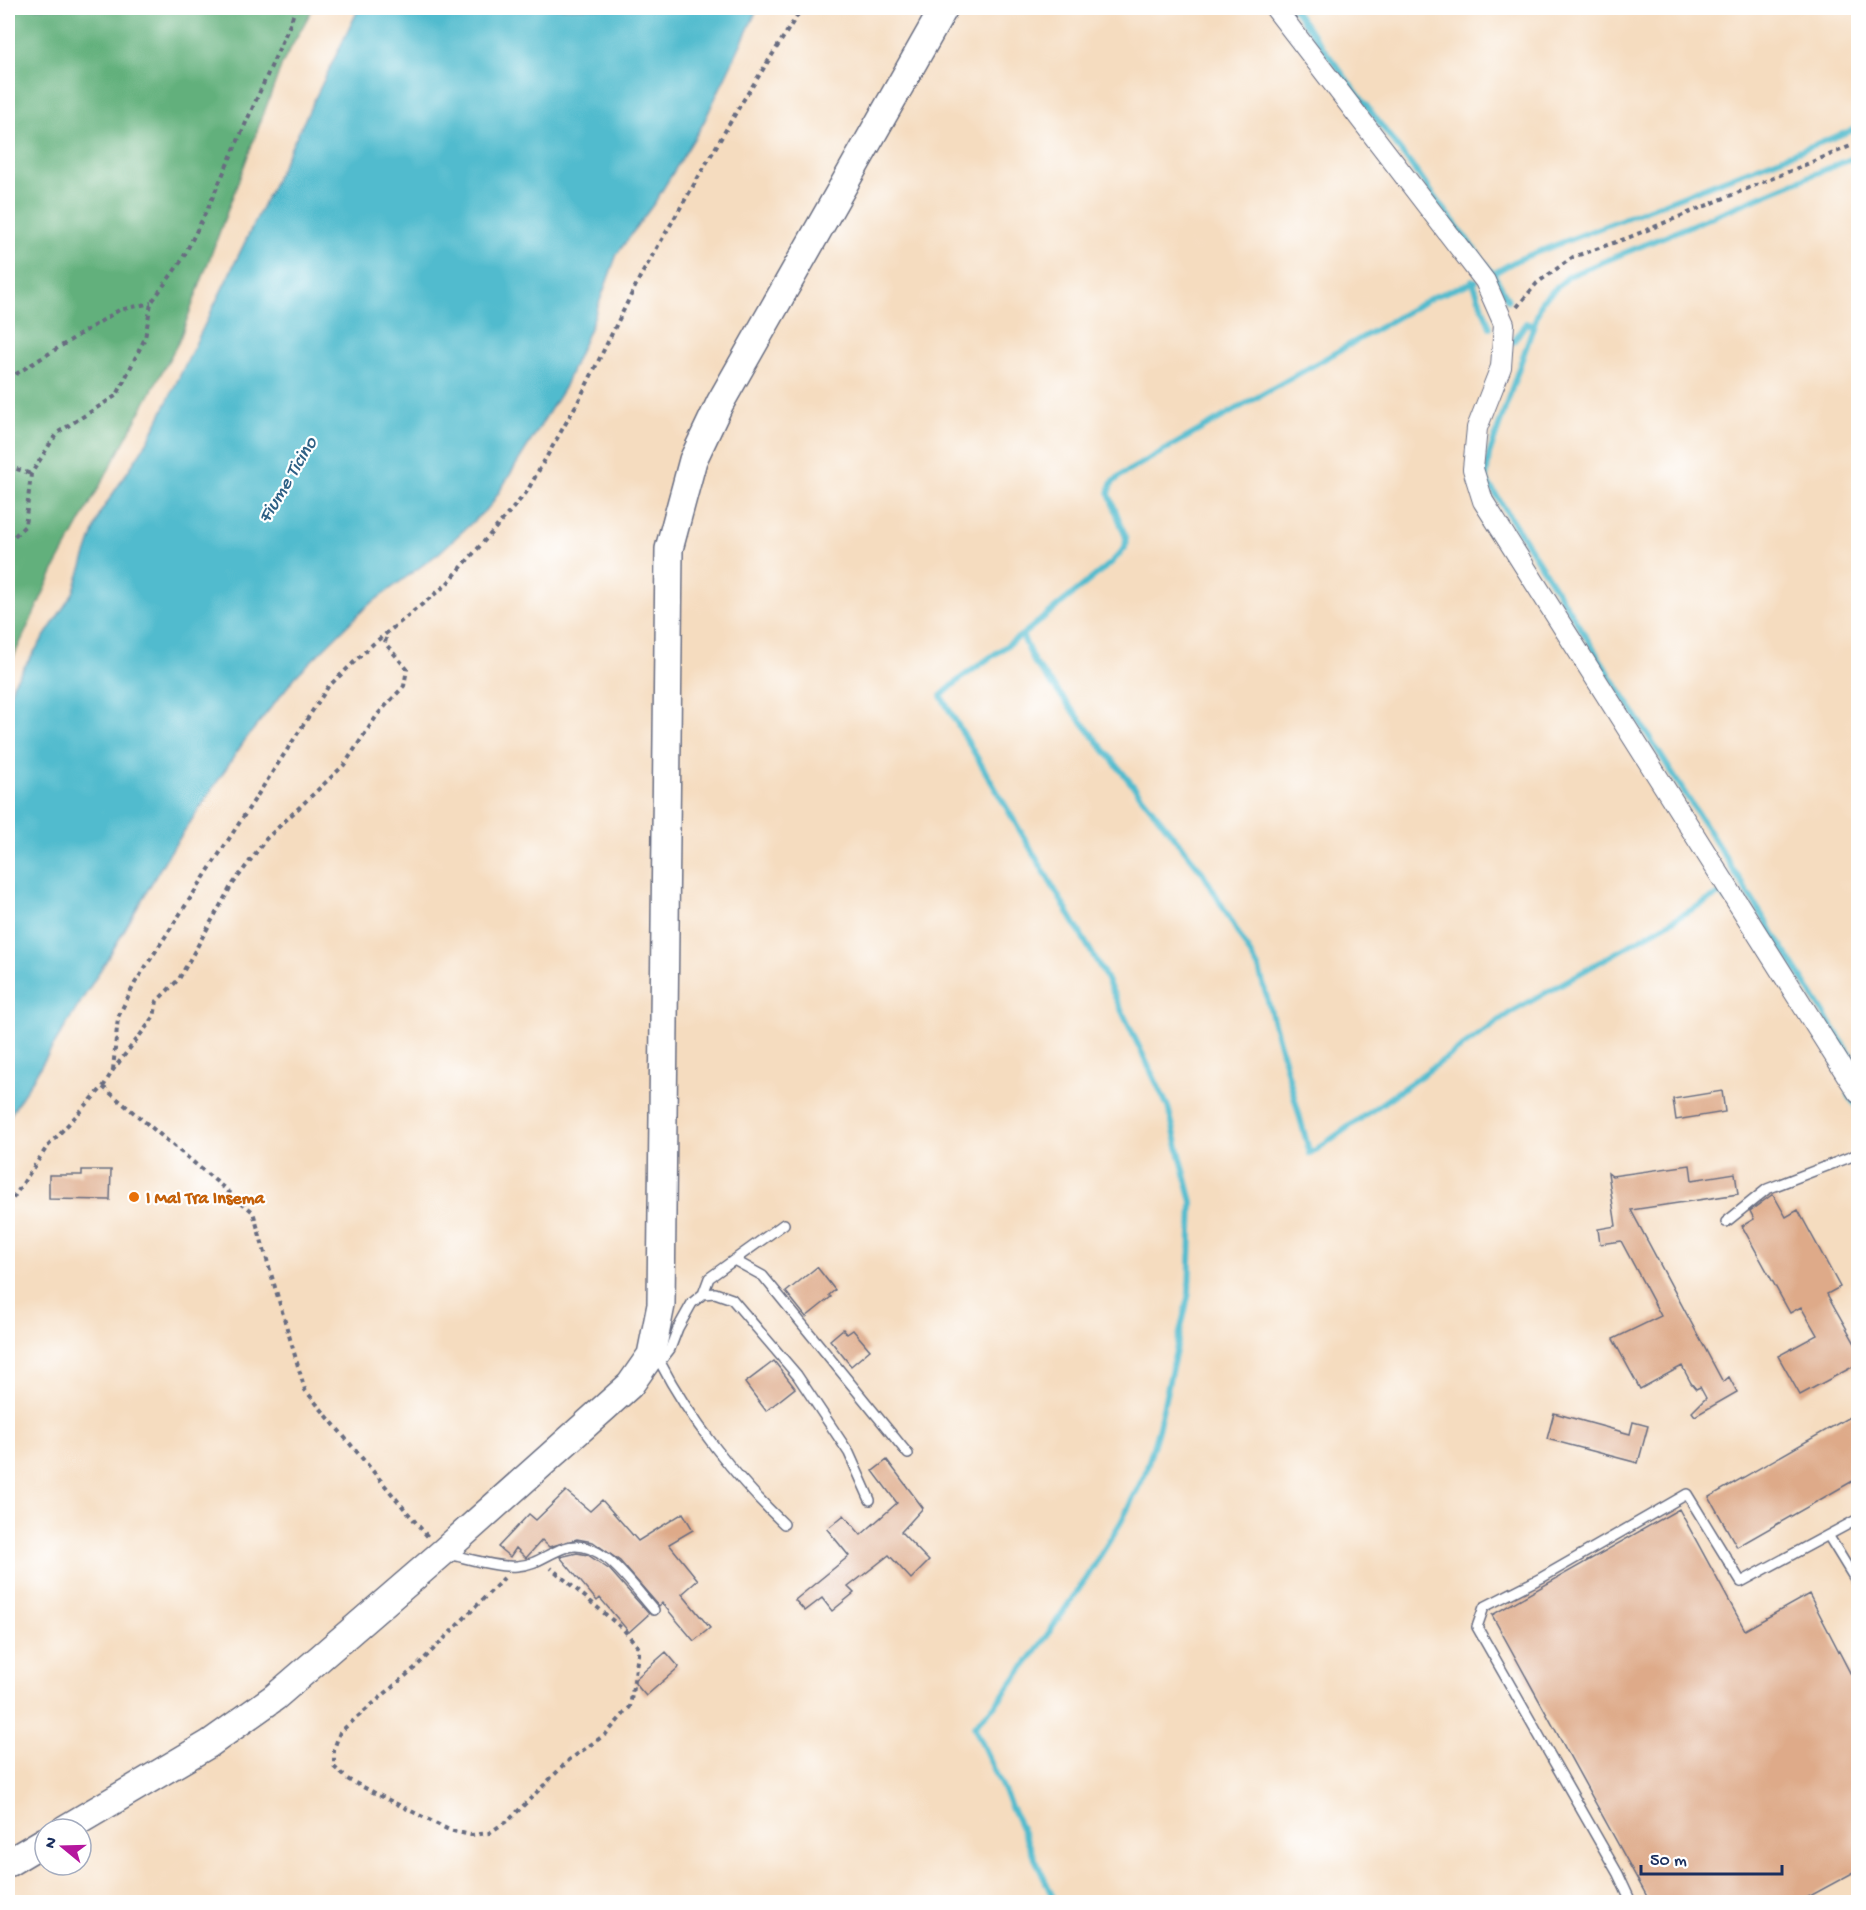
<svg xmlns="http://www.w3.org/2000/svg" width="1866" height="1910" viewBox="0 0 1866 1910" font-family="'Gochi Hand',sans-serif">
<rect width="100%" height="100%" fill="#fff"/>
<filter id="ink" filterUnits="userSpaceOnUse"><feTurbulence type="fractalNoise" baseFrequency=".0167" numOctaves="2"/><feDisplacementMap in="SourceGraphic" scale="12" xChannelSelector="R" yChannelSelector="G"/><feConvolveMatrix kernelMatrix="1 2 1 2 8 2 1 2 1" color-interpolation-filters="sRGB"/></filter>
<filter id="wash" filterUnits="userSpaceOnUse"><feTurbulence type="fractalNoise" baseFrequency=".008" numOctaves="4" result="noise"/><feDisplacementMap in="SourceGraphic" scale="24" xChannelSelector="R" yChannelSelector="G"/><feGaussianBlur stdDeviation="1.35" result="paint"/><feColorMatrix in="noise" values="0 0 0 0 0 0 0 0 0 0 0 0 0 0 0 0 0 1.4 0 .05"/><feComposite in="paint" operator="in"/></filter>
<g filter="url(#wash)">
<rect width="100%" height="100%" fill="#f5dcbf"/>
<path fill="#62b07b" stroke="#3e706c" stroke-width="1.5" d="M8,8h305l-31,56 -103,277 -123,225 -48,103z"/>
<path fill="#51bbce" stroke="#367596" stroke-width="1.5" d="M359,8h399l-55,116 -48,78 -38,52 -27,74 -26,60 -73,117 -52,48 -73,54 -70,69 -51,64 -80,120 -54,93 -103,166v-416l5,-19 60,-91 27,-80 48,-72z"/>
<g fill="none" stroke-linecap="round" stroke-linejoin="round">
<path stroke="#51bbce" stroke-width="6" d="M1293,8l203,270 12,22
M1858,156l-289,120 -27,25 -53,154 -3,24 372,588
M1489,276l28,-16 341,-132
M1472,280l18,47
M1513,342l13,-19 8,3
M1022,635l12,27 169,211 56,96 51,185 200,-141 211,-120 4,6
M1849,1095l9,15
M1055,1902l-81,-176 22,-22 45,-60 46,-67 34,-55 24,-48 13,-44 31,-137 3,-91 -24,-95 -65,-135 -162,-276 20,-18 61,-43 89,-72 14,-15 1,-10 -17,-44 2,-10 10,-9 312,-178 43,-16"/>
</g>
<g id="blocks">
<path fill="#deaa89" d="M1722,1091l3,21 -49,8 -3,-21z
M1690,1165l2,15 43,-7 3,21 -107,16 92,172 6,-5 8,15 -42,24 -3,-4 14,-14 -6,-11 -4,2 -5,-6 -9,-17 -42,23 -27,-50 48,-23 -40,-75 -21,3 -2,-15 18,-3 -8,-53 4,3z
M82,1170h29l-1,30 -61,-1v-24h33z
M1773,1194l13,23 12,-7 42,77 -13,7 31,55v15l-58,31 -22,-39 39,-21 -16,-28 -11,6 -48,-87 12,-7 -4,-8z
M817,1267l18,23 -6,5 2,2 -25,20 -20,-25z
M843,1329l4,5 6,-4 17,20 -19,16 -21,-26z
M774,1361l21,27 -29,23 -21,-28z
M1858,1412v66l-121,69 -28,-50z
M1554,1413l76,21 3,-12 15,4 -10,37 -91,-24z
M887,1460l36,48 -22,24 28,29 -18,18 -22,-24 -41,32 6,6 -22,18 -10,-13 -17,13 -10,-11 54,-44 -22,-27 17,-14 17,20 36,-32 -24,-32z
M566,1491l24,20 12,-11 36,41 45,-28 10,17 -24,14 29,36 -16,14 28,34 -16,13 -32,-38 -3,3 -39,-45 -27,-19 -16,-3 -28,8 -7,-7 -16,18 -10,-10 -6,9 -12,-10 31,-33 7,6z
M1679,1509l66,121 64,-36 49,94v182l-59,32h-149l-158,-287z
M577,1553l11,2 22,15 39,44 -20,18 -29,-34 -3,3 -37,-44z
M666,1652l13,15 -33,29 -13,-15z"/>
</g>
</g>
<g filter="url(#ink)">
<use href="#blocks" fill-opacity="0" stroke="#676c80" stroke-width="1.5"/>
<g fill="none" stroke-linecap="round" stroke-linejoin="round">
<g stroke="#676c80" stroke-width="12">
<path id="lane" d="M1726,1222l41,-33 91,-35
M734,1260l29,16 145,178
M703,1294l6,-16 75,-54
M657,1360l3,2 10,-13 8,-21 14,-25 11,-9 12,-1 17,6 65,76 52,78 21,47
M660,1362c29,57 78,118 124,162
M1828,1535l30,49
M448,1554c19,4 50,14 69,12 19,-1 30,-12 47,-18 37,-13 69,39 90,62
M1631,1902l-13,-28 -141,-247 7,-20 57,-29 146,-84 54,88 117,-63"/>
</g>
<g stroke="#676c80" stroke-width="22">
<path id="street" d="M1275,8l210,273 19,43 -3,43 -24,61 -4,41 10,32 375,592"/>
</g>
<g stroke="#676c80" stroke-width="30">
<path id="secondary" d="M65,1829l144,-85 66,-47 167,-144 188,-168 21,-30 10,-50 8,-756 24,-89 27,-57 224,-395
M8,1863l37,-22"/>
</g>
<path stroke="#676c80" stroke-width="4" stroke-dasharray="4.5 4.5" stroke-linecap="butt" d="M1517,307l20,-24 36,-26 57,-20 228,-94
M8,379l111,-69 32,-7
M8,466l23,8
M8,542l17,-16 6,-52 26,-41 60,-38 28,-57 6,-35 31,-43 24,-48 85,-190 4,-14
M113,1070l5,-53 17,-34 193,-296 45,-43 73,-59 80,-92 53,-93 61,-123 101,-173 61,-96
M103,1087l150,125 52,178 123,147
M8,1206l39,-59 56,-60 10,-17 41,-53 3,-16 22,-22 51,-91 36,-49 78,-74 34,-51 26,-28 3,-17 -22,-26 2,-9
M504,1578l-87,88 -77,66 -6,17v18l15,13 100,50 22,5 18,-2 21,-14 59,-59 37,-26 24,-27 9,-59 -15,-18 -73,-62"/>
<use href="#lane" stroke="#fff" stroke-width="9"/>
<use href="#street" stroke="#fff" stroke-width="20"/>
<use href="#secondary" stroke="#fff" stroke-width="27"/>
</g>
</g>
<circle fill="#e8710a" stroke="#fff" stroke-width="2" cx="134" cy="1197" r="6"/>
<g text-anchor="middle" stroke-width="4.5" stroke-linejoin="round" paint-order="stroke">
<g font-size="18" font-weight="bold" fill="#c56008" stroke="#fff" text-anchor="start">
<text x="146" y="1203">I Mal Tra Insema</text>
</g>
<g font-size="20" font-style="italic" fill="#2e6085" stroke="#fff">
<text transform="translate(286 479) rotate(-59)" y="7">Fiume Ticino</text>
</g>
</g>
<rect width="1866" height="1910" fill="none" stroke="#fff" stroke-width="30"/>
<g transform="translate(63 1847) rotate(289)"><circle r="28" fill="#ffffff" stroke="#a4acbf" stroke-width="1.5"/>
<path d="M0-4.5L10 22L0 15L-10 22Z" fill="#b5179e"/>
<text y="-9" font-size="16" font-weight="bold" text-anchor="middle" fill="#1b2f5e">N</text>
</g>
<path d="M1641 1865v9h141v-9" fill="none" stroke="#1b2f5e" stroke-width="3"/>
<text x="1650" y="1865" font-size="18" fill="#1b2f5e" stroke="#ffffff" stroke-width="4.5" paint-order="stroke">50 m</text>
</svg>
